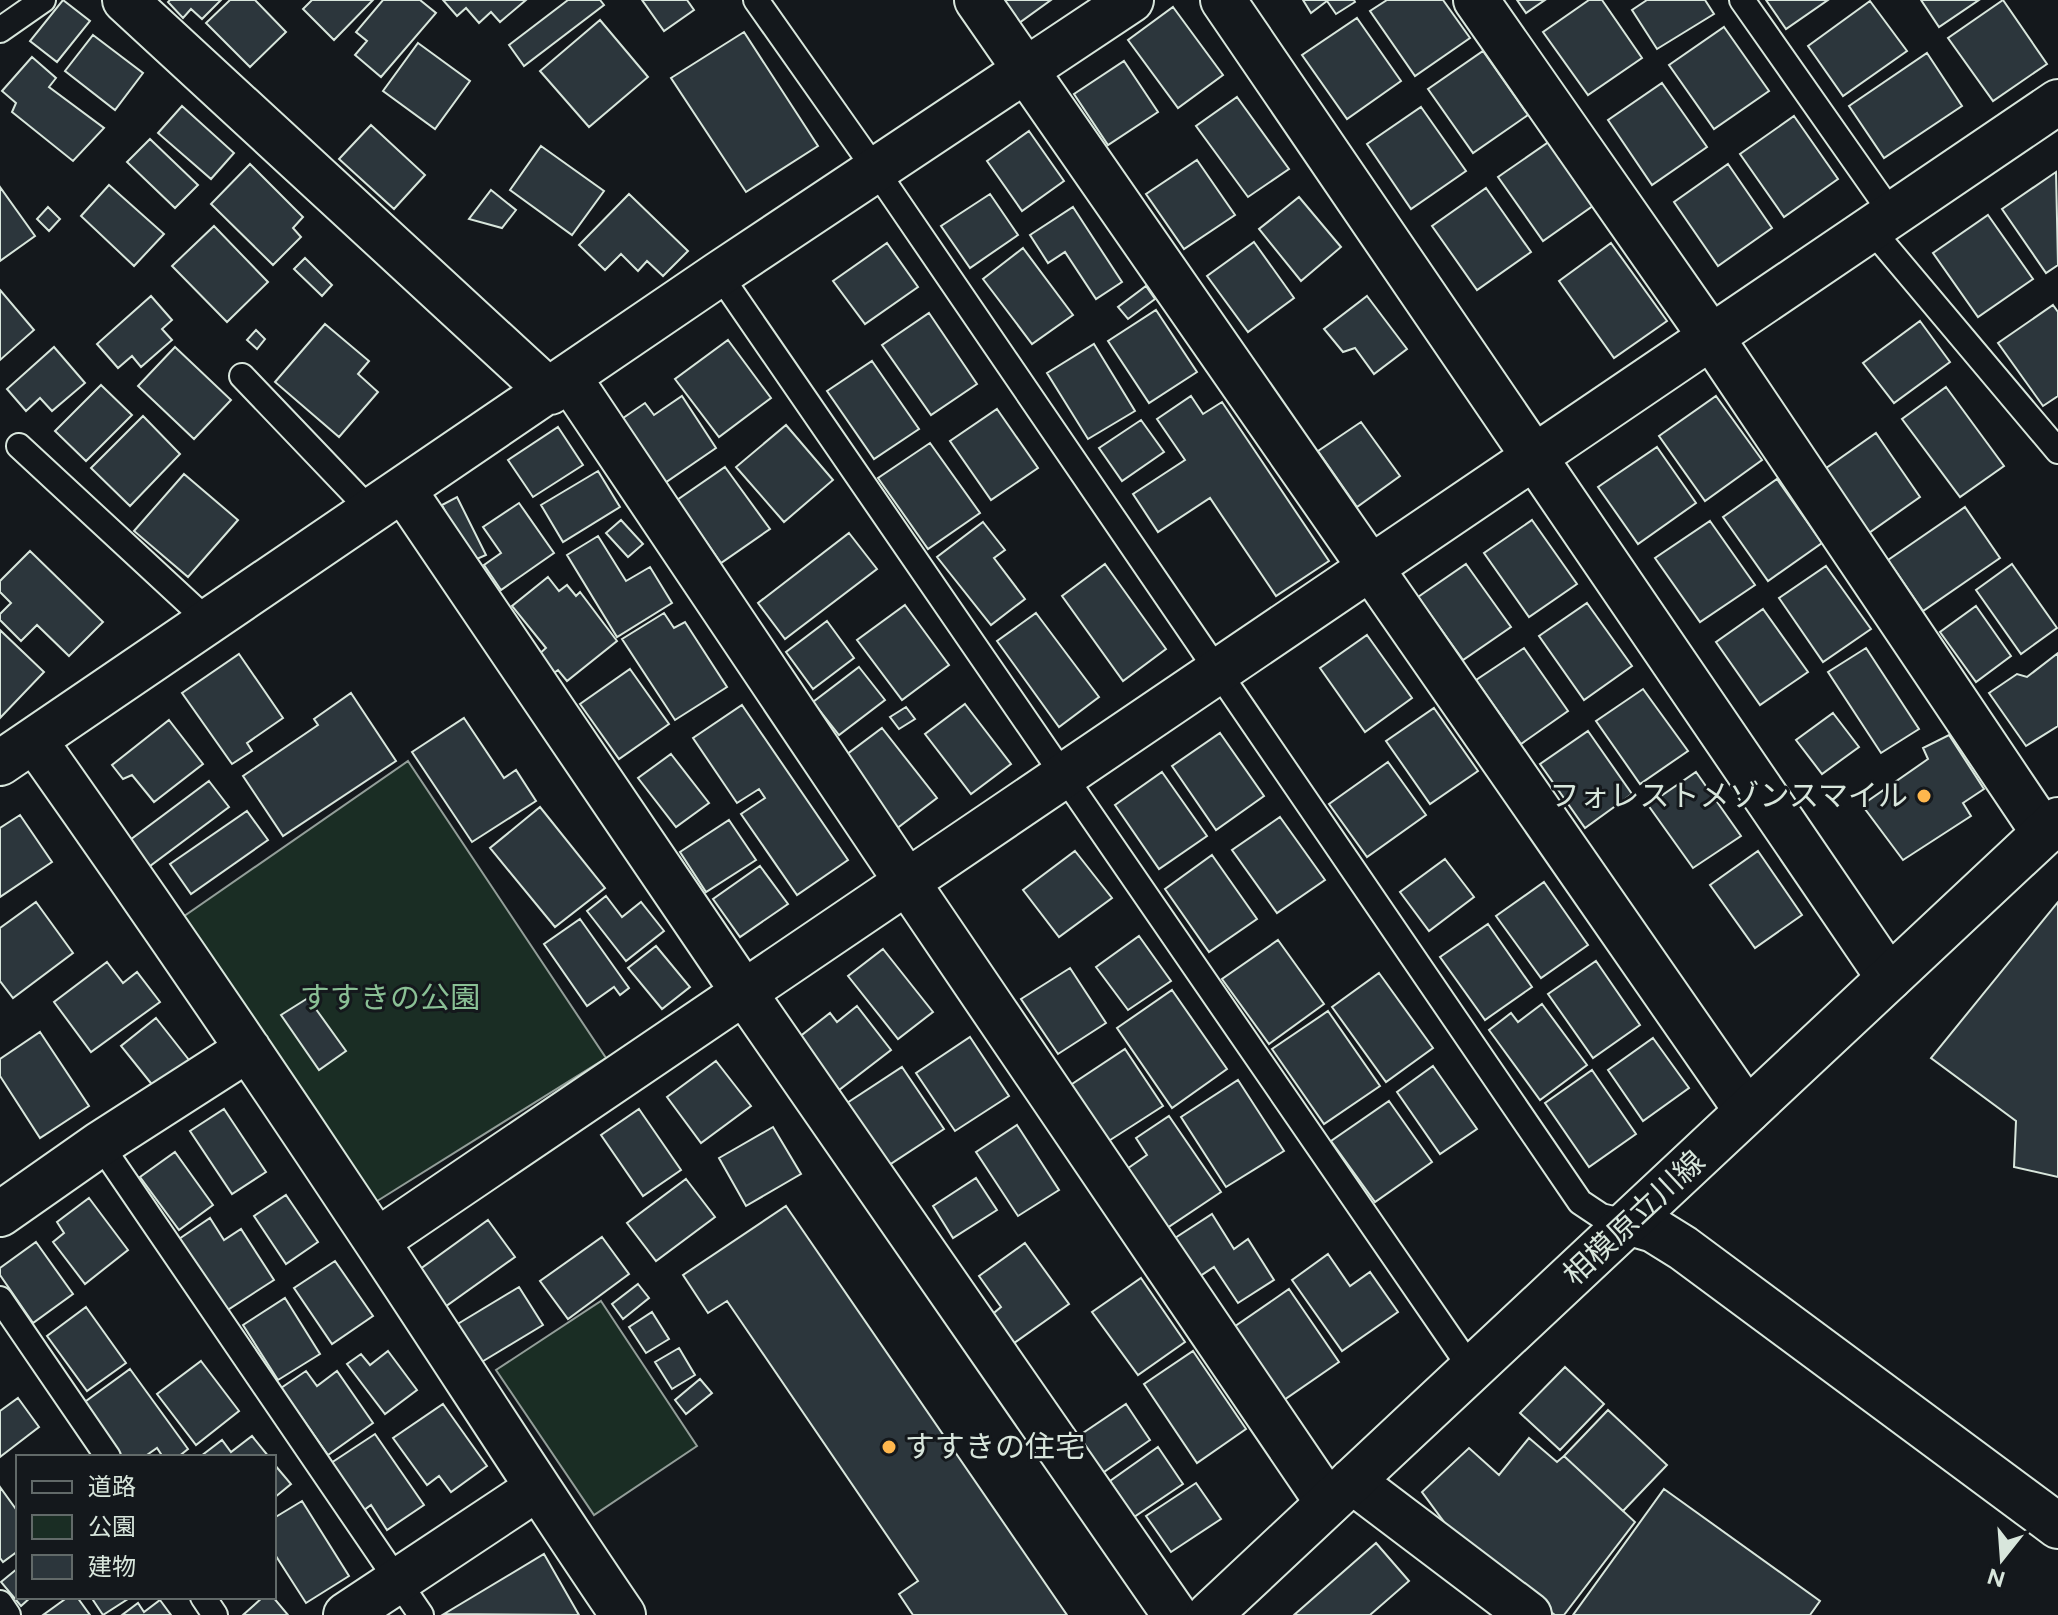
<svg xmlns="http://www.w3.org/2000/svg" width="2058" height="1615" viewBox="0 0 2058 1615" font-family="Figtree,'Noto Sans JP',sans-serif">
<rect width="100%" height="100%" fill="#14181c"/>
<path fill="#1a2d24" stroke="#939e99" stroke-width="2" d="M408,761l198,297 -248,155 -191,-285z
M601,1301l96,145 -103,69 -98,-145z"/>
<path fill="#2c363c" stroke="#d8e6dc" stroke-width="2" d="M63,0l27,21 -33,41 -27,-21z
M170,0h51l-19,19 -11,-10 -8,9 -15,-16z
M230,0h25l31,32 -36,35 -44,-44z
M312,0h61l-39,40 -31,-31z
M383,0h37l16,13 -55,64 -26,-22 12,-14 -11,-9z
M443,0h83l-26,22 -9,-10 -12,11 -13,-15 -9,8z
M568,0h32l4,5 -80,61 -15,-21z
M642,0h45l7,10 -30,21z
M1002,0h49l-32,23z
M1303,0h51l1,2 -19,12 -9,-13 -16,12z
M1387,0h56l27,38 -55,38 -45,-65z
M1517,0h28l-19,13z
M1589,0h13l40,58 -54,37 -45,-63z
M1647,0h58l9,14 -57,35 -25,-39z
M1766,0h62l-42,29z
M1921,0h58l-40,27z
M2003,0l44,64 -54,37 -45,-63z
M1870,1l37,50 -64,45 -35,-50z
M1173,7l50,68 -45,33 -50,-68z
M1357,18l44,63 -54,38 -45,-64z
M600,20l48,57 -59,50 -49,-56z
M1724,27l45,64 -55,38 -45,-64z
M744,32l74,114 -72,46 -75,-114z
M93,35l50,38 -28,37 -50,-39z
M418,43l52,38 -35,48 -52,-38z
M1483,51l45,64 -55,38 -45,-64z
M1927,53l35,53 -78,52 -35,-52z
M32,57l24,21 -7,9 55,41 -31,33 -61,-49 4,-9 -14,-12z
M1124,61l34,51 -50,33 -34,-51z
M1662,83l45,64 -55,38 -44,-65z
M1237,97l52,72 -41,28 -52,-71z
M182,106l52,47 -23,26 -53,-46z
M1421,107l45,64 -55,38 -44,-65z
M1794,116l44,63 -54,38 -44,-63z
M371,125l54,50 -31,34 -55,-50z
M1029,131l35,50 -42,30 -35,-50z
M150,139l48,46 -23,23 -48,-46z
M1553,139l44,64 -54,38 -45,-64z
M541,146l63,45 -32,44 -62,-45z
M1197,160l38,55 -51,34 -38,-55z
M250,164l53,53 -10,11 8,9 -28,28 -62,-61z
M1728,164l44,64 -54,38 -44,-64z
M2056,172l2,93 -12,8 -44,-64z
M109,185l55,49 -30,32 -53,-50z
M0,187l35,49 -35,25z
M1486,188l45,64 -54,38 -45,-64z
M491,190l25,20 -14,18 -33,-9z
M629,194l59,57 -25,25 -16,-15 -9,10 -17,-17 -16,16 -26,-25z
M990,194l28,41 -48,33 -29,-42z
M1299,197l42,50 -40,34 -42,-52z
M48,207l12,12 -11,12 -12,-12z
M1073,207l49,75 -26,17 -31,-47 -17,11 -18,-28z
M1988,215l45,64 -55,38 -45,-64z
M214,226l54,56 -41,40 -55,-56z
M1254,242l40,56 -46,34 -41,-56z
M887,243l31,44 -53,37 -32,-43z
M1611,243l56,78 -53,37 -55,-77z
M1023,248l50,67 -41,29 -49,-65z
M305,258l27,27 -10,11 -28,-27z
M1146,286l9,13 -27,20 -10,-12z
M0,290l34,40 -34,30z
M151,296l21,24 -10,9 10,11 -31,27 -9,-11 -14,12 -21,-24z
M1367,296l40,53 -33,25 -19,-26 -12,4 -19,-23z
M2053,305l5,7v84l-15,10 -45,-63z
M1156,310l41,62 -48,31 -41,-62z
M929,313l48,71 -46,31 -49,-70z
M1920,321l30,41 -56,41 -31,-40z
M325,324l44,37 -11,13 20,18 -39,45 -64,-55z
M256,330l9,9 -8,10 -10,-9z
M728,340l43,58 -52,39 -44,-58z
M1094,344l41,67 -47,28 -41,-66z
M54,347l31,36 -33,28 -12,-13 -14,13 -19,-22z
M175,347l56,53 -37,39 -56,-53z
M872,361l47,68 -45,30 -47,-68z
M101,385l31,30 -46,46 -31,-30z
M1946,387l58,79 -44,31 -58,-78z
M682,396l34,52 -60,41 -43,-64 32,-22 9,12z
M1191,396l12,18 19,-12 107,159 -53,35 -66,-98 -52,34 -25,-38 52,-34 -28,-41z
M1716,396l46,64 -57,41 -46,-65z
M997,409l41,59 -47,32 -41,-59z
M143,416l37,38 -50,52 -39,-38z
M1141,420l23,32 -42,29 -23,-33z
M1361,422l39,54 -43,31 -39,-56z
M786,425l47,55 -49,42 -48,-55z
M558,427l25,38 -50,32 -25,-37z
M1876,433l44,64 -54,38 -44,-64z
M930,443l50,70 -52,36 -50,-71z
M1657,447l39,56 -58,41 -40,-57z
M725,467l45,62 -49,34 -44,-63z
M598,471l22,36 -57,35 -22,-37z
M184,474l54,46 -50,57 -54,-46z
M1777,479l45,64 -54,38 -45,-64z
M457,497l29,58 -16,7 -28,-57z
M519,503l35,50 -53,37 -17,-25 17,-12 -18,-26z
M1965,507l35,51 -77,53 -35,-51z
M621,520l22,24 -15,13 -22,-24z
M1532,520l45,64 -48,33 -45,-64z
M1710,521l45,64 -55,37 -45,-64z
M983,522l22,28 -11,8 31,41 -34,26 -54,-68z
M849,533l28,36 -92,70 -27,-36z
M598,536l28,45 24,-14 22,36 -55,34 -50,-82z
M30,551l73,71 -34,34 -32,-31 -16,16 -21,-21v-6l11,-11 -11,-11v-11z
M1105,564l61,85 -43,32 -61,-85z
M1466,564l45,63 -48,33 -45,-63z
M2012,564l45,64 -36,26 -45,-64z
M1826,566l45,63 -48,33 -44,-64z
M548,577l11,14 8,-6 9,11 4,-4 37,49 -50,40 -9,-11 -7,5 -14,-19 9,-8 -34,-42z
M1587,603l45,63 -48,34 -45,-64z
M905,605l44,60 -47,35 -45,-60z
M1976,606l35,50 -35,26 -36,-50z
M1763,609l45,63 -48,33 -44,-63z
M664,613l10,15 11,-6 42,65 -52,33 -53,-81z
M1036,613l63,84 -40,30 -62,-86z
M827,621l27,37 -41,31 -27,-37z
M0,630l44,42 -44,46z
M1367,635l45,63 -47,34 -45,-64z
M1524,648l44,63 -47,33 -45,-64z
M1866,648l53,81 -38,24 -53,-81z
M2058,653v73l-32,20 -37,-53 28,-19 10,3z
M239,654l44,64 -36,25 5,8 -20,13 -50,-71z
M859,667l26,33 -46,35 -26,-33z
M630,669l39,55 -50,35 -39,-55z
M1643,689l45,62 -48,33 -44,-63z
M351,693l45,68 -113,75 -40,-60 75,-51 -4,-6z
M965,704l46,60 -40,30 -46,-60z
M742,705l106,155 -51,35 -56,-81 24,-16 -6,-9 -22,14 -44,-65z
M906,707l9,12 -16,10 -9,-12z
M1434,708l44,63 -48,33 -44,-63z
M1833,713l26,34 -37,27 -26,-34z
M464,718l40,60 12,-8 20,31 -64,41 -60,-90z
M169,720l34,44 -49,38 -22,-27 -9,4 -11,-14z
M882,728l55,70 -41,31 -54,-71z
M1588,731l44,63 -47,34 -45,-64z
M1220,733l44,63 -48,34 -44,-64z
M1949,735l35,54 -21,14 8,13 -68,44 -41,-55 66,-46 -5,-11z
M671,754l38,49 -33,24 -38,-49z
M1388,762l38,53 -59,42 -38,-53z
M1162,772l45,64 -48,33 -44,-64z
M1696,772l45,64 -48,32 -45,-63z
M209,781l20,26 -79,59 -20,-26z
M540,807l65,81 -50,39 -65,-79z
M247,811l21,29 -77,54 -21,-30z
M20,815l32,47 -52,35v-69z
M1280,817l45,63 -48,33 -45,-63z
M729,820l27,40 -50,32 -26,-40z
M1075,851l37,47 -53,39 -36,-47z
M1758,851l44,64 -47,33 -45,-63z
M1212,855l45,64 -48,33 -44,-63z
M1445,859l29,38 -45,34 -29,-39z
M760,866l28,38 -48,33 -27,-38z
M1544,882l44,63 -47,33 -45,-62z
M606,896l16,21 19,-15 23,29 -38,30 -39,-50z
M36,902l37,51 -60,45 -13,-17v-53z
M2058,902v275l-44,-10 2,-46 -85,-63z
M580,919l49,69 -9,7 -6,-8 -27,19 -43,-62z
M1488,924l44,63 -47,33 -45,-63z
M1139,936l32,45 -43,29 -32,-43z
M1278,940l46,64 -55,40 -47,-65z
M656,946l34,41 -28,22 -34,-41z
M883,949l50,63 -35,27 -50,-63z
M1596,961l44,64 -47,33 -45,-64z
M107,962l16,21 14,-11 23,30 -69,50 -37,-50z
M1070,968l36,55 -48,31 -37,-55z
M1379,973l54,75 -47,34 -54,-75z
M1172,990l55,79 -55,39 -55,-80z
M308,998l38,53 -27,19 -38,-55z
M1542,1004l45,61 -47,35 -51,-70 22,-17 7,9z
M857,1006l34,44 -52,40 -41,-52 32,-25 7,9z
M1328,1011l52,75 -56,38 -52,-75z
M156,1018l33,42 -35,27 -33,-41z
M40,1032l49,74 -49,32 -40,-62v-17z
M970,1037l39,59 -54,35 -39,-58z
M1653,1038l36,50 -46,33 -35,-51z
M1125,1049l38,57 -59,38 -38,-56z
M716,1061l35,45 -50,37 -34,-46z
M1433,1066l44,63 -37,25 -43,-62z
M902,1067l42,62 -55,36 -42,-62z
M1592,1070l44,64 -47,33 -44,-64z
M1238,1080l46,71 -58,36 -45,-70z
M1389,1101l43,61 -57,40 -44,-61z
M224,1109l42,63 -34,22 -42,-63z
M639,1109l42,61 -38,26 -42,-61z
M1169,1116l52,76 -57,38 -40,-59 23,-16 -11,-17z
M1017,1125l42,65 -41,26 -42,-64z
M773,1127l28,47 -55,32 -27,-48z
M175,1152l38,53 -34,25 -39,-53z
M976,1178l21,32 -44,28 -20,-32z
M686,1179l29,38 -59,44 -29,-38z
M286,1195l32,47 -32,22 -32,-48z
M89,1198l39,52 -43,34 -32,-42 11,-9 -7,-11z
M786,1206l281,409h-154l-14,-21 19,-13 -191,-280 -19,12 -25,-38z
M1212,1214l22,35 14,-10 26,41 -36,23 -24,-36 -17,11 -25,-38z
M210,1218l14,22 17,-11 33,51 -48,31 -47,-72z
M488,1220l27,37 -73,52 -26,-37z
M602,1237l27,37 -61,45 -28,-38z
M36,1242l37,52 -40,29 -33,-48v-7z
M1025,1243l44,61 -59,42 -21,-29 12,-10 -22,-31z
M1328,1254l22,32 20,-14 28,40 -56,39 -50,-71z
M335,1261l38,55 -41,28 -38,-56z
M1141,1278l44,64 -47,33 -46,-63z
M638,1284l11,14 -26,21 -11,-15z
M519,1287l24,38 -63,38 -24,-38z
M1289,1289l50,73 -58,40 -50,-73z
M285,1298l35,56 -42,26 -35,-55z
M86,1307l40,56 -39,28 -40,-55z
M652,1312l17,27 -23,14 -17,-26z
M679,1348l16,27 -23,14 -17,-27z
M388,1351l29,39 -32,24 -38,-50 14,-10 9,11z
M1193,1351l53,78 -49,34 -53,-79z
M201,1361l38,50 -43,34 -39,-51z
M1565,1367l39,37 -44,46 -40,-37z
M130,1369l58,80 -10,8h-15l-6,-9 -13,9h-22l-40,-53z
M306,1371l11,15 20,-15 36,52 -45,32 -47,-67z
M700,1379l12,14 -26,21 -11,-14z
M18,1398l21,29 -39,30v-46z
M443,1404l44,62 -36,26 -12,-16 -12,9 -34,-47z
M1126,1404l24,36 -49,34 -24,-37z
M1608,1410l59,55 -44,46 -59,-55z
M375,1434l49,71 -37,25 -16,-25 -11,8 -32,-48z
M252,1436l17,21 -68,-1 21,-16 9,12z
M1529,1438l28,24 7,-6 71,66 -71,93h-9l-97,-74 -36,-49 47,-44 30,27z
M1158,1447l25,37 -49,33 -24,-36z
M274,1464l17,20 -17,14z
M1196,1483l25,36 -50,33 -25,-36z
M0,1487l18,25v39l-15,11 -3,-4z
M1664,1489l156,112 -10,14h-237z
M302,1501l47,75 -43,27 -32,-50v-35z
M1376,1543l33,38 -39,34h-76z
M544,1554l35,61 -135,-1z
M18,1568v29h13l-10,9 -20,-24z
M68,1597h9l13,18h-47z
M91,1597h40l-28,18z
M263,1597h10l15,18h-45z
M160,1600l11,15h-49l16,-12 6,9z"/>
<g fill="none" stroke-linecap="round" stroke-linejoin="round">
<g stroke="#d8e6dc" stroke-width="28">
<path id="service" d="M756,0l119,169 705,1033 21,14 29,7
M1742,0l150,214
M0,30l43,-30
M1871,229l187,222
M719,274l753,1096
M242,376l129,135
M19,446l189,175
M100,1144l321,471
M0,1299l108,158
M203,1597l12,18
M0,1603l8,12"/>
</g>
<g stroke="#d8e6dc" stroke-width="48">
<path id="minor" d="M125,0l425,392
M977,0l770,1111
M1223,0l666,978
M1476,0l235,337 333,496
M569,378l338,504 421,621
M404,491l330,487 441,637
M34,740c111,157 219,315 325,475 89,133 174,268 264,400
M0,763l719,-489 412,-274
M0,1214l100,-70 148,-95
M377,1241l1681,-1139
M1352,1481l177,134
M346,1615l190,-126"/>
</g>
<g stroke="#d8e6dc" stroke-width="48">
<path id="tertiary" d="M1630,1223l24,7 29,18 375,278"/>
</g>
<g stroke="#d8e6dc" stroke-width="48">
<path id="secondary" d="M1209,1615l849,-795"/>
</g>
<use href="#service" stroke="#14181c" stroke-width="24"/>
<use href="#minor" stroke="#14181c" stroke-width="44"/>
<use href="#tertiary" stroke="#14181c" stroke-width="44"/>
<use href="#secondary" stroke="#14181c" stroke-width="44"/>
</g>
<g fill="#ffb74d" stroke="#14181c" stroke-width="3">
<circle cx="1924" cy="796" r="8"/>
<circle cx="889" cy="1447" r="8"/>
</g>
<g text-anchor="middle" stroke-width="6" stroke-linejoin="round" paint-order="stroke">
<g font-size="30" fill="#d8e6dc" stroke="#14181c" text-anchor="end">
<text x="1908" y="806">フォレストメゾンスマイル</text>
<text x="905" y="1457" text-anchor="start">すすきの住宅</text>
</g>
<g font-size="30" fill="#8ac095" stroke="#14181c">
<text x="390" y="1008">すすきの公園</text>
</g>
<g font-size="30" fill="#d8e6dc" stroke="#14181c">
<text transform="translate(1634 1218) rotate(-43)" y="10">相模原立川線</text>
</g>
</g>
<rect x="16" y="1455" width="260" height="144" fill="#14181c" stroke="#626a69" stroke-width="2"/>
<rect x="32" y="1481" width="40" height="12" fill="#14181c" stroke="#626a69" stroke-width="2"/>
<text x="88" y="1495" font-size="24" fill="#d8e6dc">道路</text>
<rect x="32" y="1515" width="40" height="24" fill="#1a2d24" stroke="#626a69" stroke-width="2"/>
<text x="88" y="1535" font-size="24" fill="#d8e6dc">公園</text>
<rect x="32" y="1555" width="40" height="24" fill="#2c363c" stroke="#626a69" stroke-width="2"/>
<text x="88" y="1575" font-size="24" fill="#d8e6dc">建物</text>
<g transform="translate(2002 1559) rotate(197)" stroke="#14181c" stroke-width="6" paint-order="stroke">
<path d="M0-6L14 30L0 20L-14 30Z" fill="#d8e6dc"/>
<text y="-12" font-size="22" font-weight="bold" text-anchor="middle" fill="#d8e6dc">N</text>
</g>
</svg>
